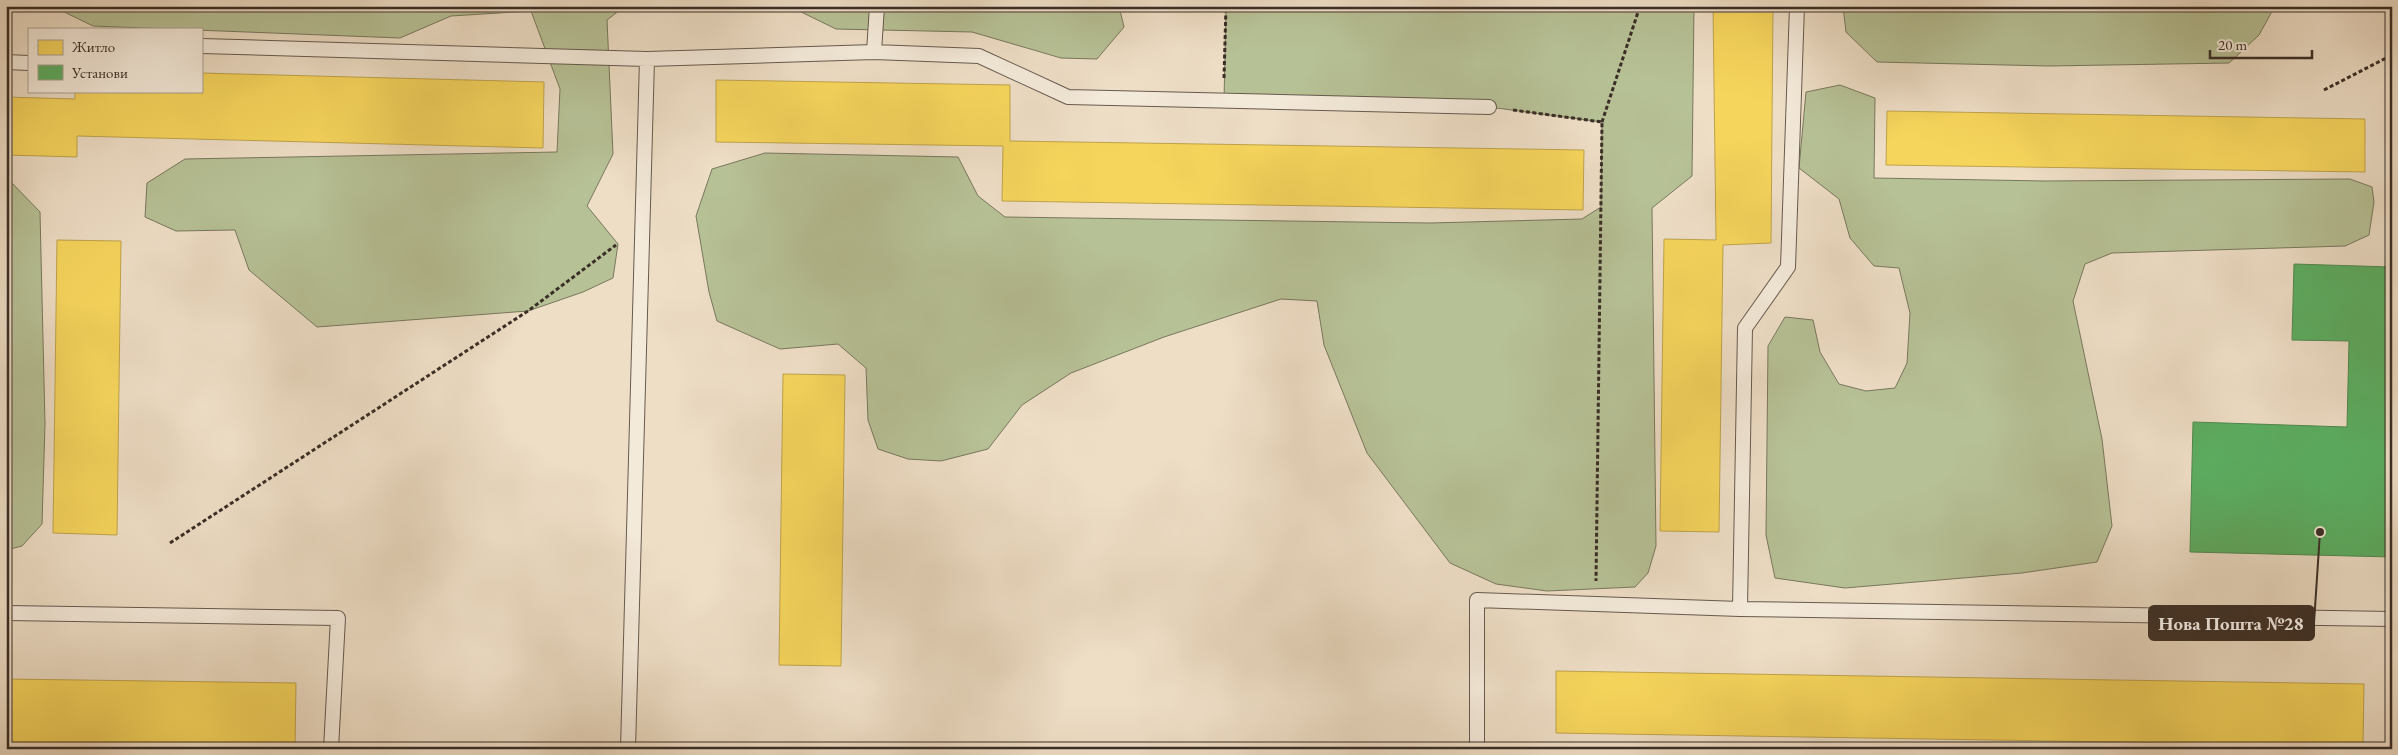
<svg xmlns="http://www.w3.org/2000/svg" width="2398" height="755" viewBox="0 0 2398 755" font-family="'EB Garamond',serif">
<rect width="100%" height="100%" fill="#eedec6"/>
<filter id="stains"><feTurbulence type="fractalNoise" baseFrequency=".004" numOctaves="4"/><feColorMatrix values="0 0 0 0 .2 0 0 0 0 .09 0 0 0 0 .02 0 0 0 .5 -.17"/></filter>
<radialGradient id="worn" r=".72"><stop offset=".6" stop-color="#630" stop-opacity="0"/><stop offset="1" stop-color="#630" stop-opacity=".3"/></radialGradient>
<path fill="#b7c196" stroke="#78785e" d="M52,6h573l-18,14 6,134 -26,52 31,38 -5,34 -30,14 -55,19 -211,16 -68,-57 -14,-40 -59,1 -31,-14 2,-34 38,-24 372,-7 3,-63 -29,-78 -80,5 -51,22 -307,-12z
M755,6h364l5,21 -27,32 -36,-1 -89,-26 -136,-3 -41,-20z
M1226,6h468l-2,170 -40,32 4,338 -8,27 -13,14 -88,4 -51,-7 -46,-21 -83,-110 -43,-108 -7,-44 -36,-2 -117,38 -93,36 -49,32 -34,44 -47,12 -33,-2 -30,-10 -10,-29 -2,-52 -28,-24 -58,5 -63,-28 -8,-29 -13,-76 16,-47 53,-16 193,4 20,39 27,21 425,6 152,-4 19,-12 1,-85 -113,-15 -265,-6z
M1843,6h432l-16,29 -30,28 -180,3 -172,-4 -31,-30z
M1840,85l35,13 -1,80 171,3 305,-2 22,8 2,15 -5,33 -24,11 -233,7 -27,11 -12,37 29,138 10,87 -15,36 -75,11 -177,15 -70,-10 -9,-43 2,-189 17,-29 28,3 7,32 19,32 27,7 29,-3 12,-25 3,-50 -11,-45 -25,-2 -24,-28 -11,-39 -40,-31 7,-76z
M6,181l5,1 29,30 5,212 -3,100 -20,22 -16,4z"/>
<path fill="#f6d55c" stroke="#bea34c" d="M1157,6h38v2h-38z
M1713,6h60l-2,237 -48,2 -4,287 -59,-1 4,-292 52,1z
M201,73l343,9 -1,66 -466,-12v21l-71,-2v-58l69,2v-8h126z
M716,80l294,5v56l574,9 -1,60 -581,-9 1,-55 -287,-4z
M1887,111l478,8v53l-479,-7z
M57,240l64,1 -4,294 -64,-2z
M783,374l62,1 -4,291 -62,-1z
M1556,671l808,13 -1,62 -807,-13z
M6,679l290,4 -1,66 -289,-2z"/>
<path fill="#5aae61" stroke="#508850" d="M2294,264l98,3v290l-202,-5 3,-130 154,5 2,-86 -57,-1z"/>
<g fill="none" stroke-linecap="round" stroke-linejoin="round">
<g stroke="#675a4f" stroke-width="16">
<path id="service" d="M1797,6l-9,261 -43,61 -5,281 652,10
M201,46l446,13
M874,52l105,4 89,41 421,10
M6,62l23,1
M6,613l332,5 -7,131
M628,749l19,-690 227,-7 3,-46
M1477,749v-149l263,9"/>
</g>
<path stroke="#3a2e27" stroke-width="3" stroke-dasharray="4 2.5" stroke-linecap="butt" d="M1224,78l2,-72
M2324,90l68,-35
M1513,110l89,12 -6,459
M1602,122l38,-116
M170,543l358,-232 88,-66"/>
<use href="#service" stroke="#f4eada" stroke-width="14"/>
</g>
<path fill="none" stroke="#3a2e27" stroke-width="2" d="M2320 532L2314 623"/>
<circle fill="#3a2e27" stroke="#f4eada" stroke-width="2" cx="2320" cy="532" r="5"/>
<rect fill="#3a2e27" stroke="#3a2e27" stroke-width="2" x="2149" y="606" width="165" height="34" rx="5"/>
<g font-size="19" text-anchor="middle" font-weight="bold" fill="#fff">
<text x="2231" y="630">Нова Пошта №28</text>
</g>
<rect width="2398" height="755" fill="none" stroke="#eedec6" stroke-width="25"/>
<rect x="8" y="8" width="2383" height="740" fill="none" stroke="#3a2e27" stroke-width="2.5"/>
<rect x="12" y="12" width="2373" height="730" fill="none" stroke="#3a2e27"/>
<rect x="28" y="28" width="175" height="65" fill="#f4eada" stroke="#aa9f92"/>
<rect x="38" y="40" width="25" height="15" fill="#f6d55c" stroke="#aa9f92"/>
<text x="72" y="52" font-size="15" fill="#3a2e27">Житло</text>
<rect x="38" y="65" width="25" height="15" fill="#5aae61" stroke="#aa9f92"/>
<text x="72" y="78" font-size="15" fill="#3a2e27">Установи</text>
<path d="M2210 50v8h102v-8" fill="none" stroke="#3a2e27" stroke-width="2.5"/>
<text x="2218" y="50" font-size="15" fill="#3a2e27" stroke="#f4eada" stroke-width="4" paint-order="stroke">20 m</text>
<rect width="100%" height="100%" filter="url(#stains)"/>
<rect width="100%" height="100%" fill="url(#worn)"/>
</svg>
